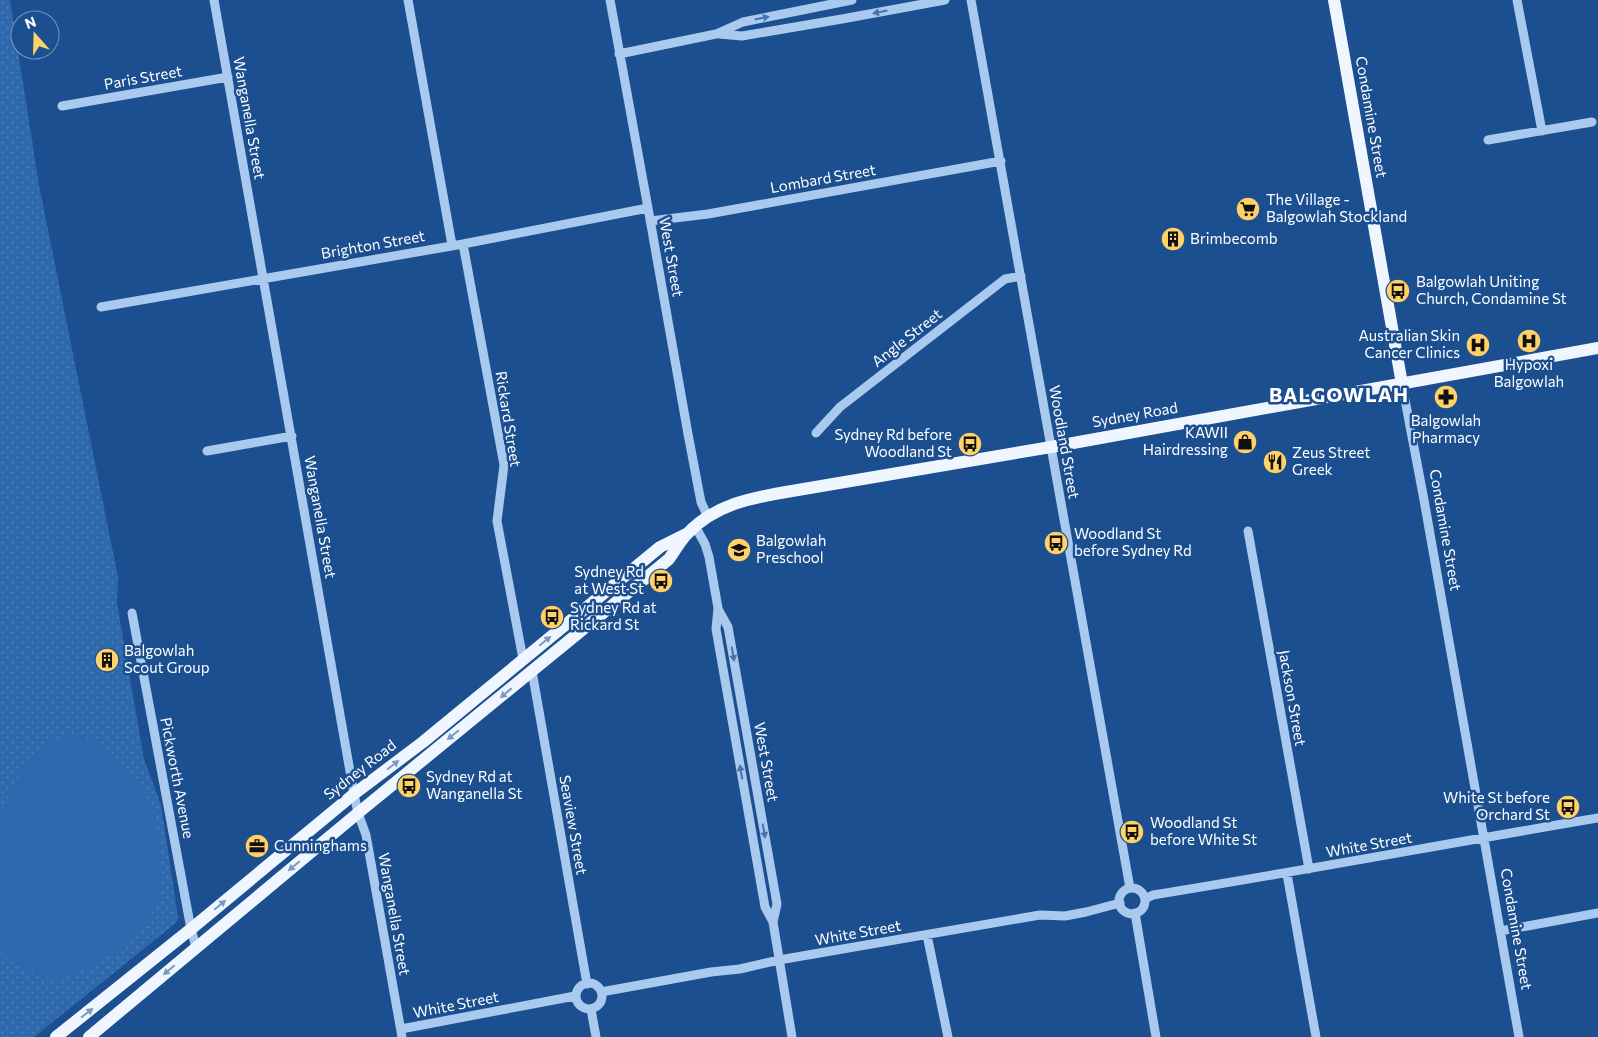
<svg xmlns="http://www.w3.org/2000/svg" width="1598" height="1037" viewBox="0 0 1598 1037" font-family="Commissioner,sans-serif">
<defs>
<pattern id="grass-dots" width="8" height="8" patternUnits="userSpaceOnUse" patternTransform="scale(1.25)"><rect width="8" height="8" fill="#2e69ad"/><path d="M2 2h.1M6 6h.1" fill="none" stroke="#4d80b9" stroke-width="1.8" stroke-linecap="round"/></pattern>
</defs>
<rect width="100%" height="100%" fill="#1b4f8f"/>
<path fill="url(#grass-dots)" d="M0,0h10l29,185 79,392 -1,26 11,64 16,92 17,46 17,112 -2,6 -142,114h-34z"/>
<path fill="#2e69ad" d="M66,735l22,3 19,14 24,21 11,15 13,29 6,32 1,32 -5,24 -14,23 -27,24 -29,17 -34,11 -37,-14 -16,-16v-132l15,-36 15,-24 15,-14z"/>
<g fill="none" stroke-linecap="round" stroke-linejoin="round">
<path stroke="#a9c9ee" stroke-width="9" d="M214,0l140,794 4,19 8,22 36,202
M408,0l44,245
M610,0l38,208 40,226 13,68 7,15
M971,0l159,888
M1517,0l25,131
M719,34l23,2 100,-17 103,-19
M619,54l97,-20 27,-12 109,-22
M62,106l166,-29
M1488,140l104,-18
M650,221l58,-7 293,-53
M463,244l41,221 -7,56 26,138
M101,307l362,-63 185,-36
M1402,384l22,116 95,537
M816,433l24,-26 165,-128 16,-3
M207,451l85,-15
M695,526l10,18 4,13 9,51 -2,21 49,278 8,15 19,115
M1248,531l61,338
M718,609l10,18 49,277 -4,18
M132,613l59,316 5,18
M532,671l55,313
M1287,874l29,163
M1119 901a13 13 0 1 1 26 0a13 13 0 1 1-26 0Z
M1145,899l8,-4c149,-24 297,-52 445,-77
M1135,913l21,124
M1500,931l98,-18
M927,935l21,102
M576 996a13 13 0 1 1 26 0a13 13 0 1 1-26 0Z
M601,992l110,-20 29,-3 39,-9 261,-45 25,1 21,-4 34,-9
M591,1009l5,28
M401,1029l174,-33"/>
<path stroke="#f0f6ff" stroke-width="12" d="M1334,0l68,384
M56,1037l135,-108 163,-135 69,-52 237,-195 26,-13
M89,1037l269,-224 311,-254c6,-8 11,-18 18,-25 27,-29 63,-36 99,-42l265,-45 547,-99"/>
</g>
<defs><path id="oneway-solid" d="M-6-.8H1V-3.2L6.5 0L1 3.2V.8H-6Z" transform="scale(1.25)"/></defs>
<g fill="#4674ac">
<use href="#oneway-solid" transform="translate(880 12) rotate(169)"/>
<use href="#oneway-solid" transform="translate(762 18) rotate(-11)"/>
<use href="#oneway-solid" transform="translate(733 654) rotate(80)"/>
<use href="#oneway-solid" transform="translate(741 772) rotate(-100)"/>
<use href="#oneway-solid" transform="translate(764 831) rotate(80)"/>
</g>
<g fill="#7b9ac1">
<use href="#oneway-solid" transform="translate(545 641) rotate(-39)"/>
<use href="#oneway-solid" transform="translate(506 693) rotate(140)"/>
<use href="#oneway-solid" transform="translate(453 735) rotate(141)"/>
<use href="#oneway-solid" transform="translate(393 765) rotate(-37)"/>
<use href="#oneway-solid" transform="translate(294 866) rotate(140)"/>
<use href="#oneway-solid" transform="translate(220 905) rotate(-40)"/>
<use href="#oneway-solid" transform="translate(169 970) rotate(140)"/>
<use href="#oneway-solid" transform="translate(87 1013) rotate(-38)"/>
</g>
<defs>
<g id="supermarket-disc" transform="scale(1.25)"><circle r="9.5" fill="#ffd166" stroke="#1b4f8f"/><path d="M-6-5.5h2.5l.6 2H6L4.5 2H-2.5L-4.4-4H-6ZM-1.5 3.2a1.3 1.3 0 1 0 .1 0ZM3 3.2a1.3 1.3 0 1 0 .1 0Z" fill="#111"/></g>
<g id="building-disc" transform="scale(1.25)"><circle r="9.5" fill="#ffd166" stroke="#1b4f8f"/><path d="M-4-6H4V6H1V3H-1V6H-4ZM-2.5-4.3h1.7v1.8h-1.7ZM.8-4.3h1.7v1.8H.8ZM-2.5-1h1.7V.8h-1.7ZM.8-1h1.7V.8H.8Z" fill="#111"/></g>
<g id="bus-disc" transform="scale(1.25)"><circle r="9.5" fill="#ffd166" stroke="#1b4f8f"/><path d="M-5-6H5V4H4V6H2V4H-2V6H-4V4H-5ZM-3.5-4V0h7V-4ZM-3.5 1.2v1.5H-2V1.2ZM2 1.2v1.5H3.5V1.2Z" fill="#111"/></g>
<g id="hospital-disc" transform="scale(1.25)"><circle r="9.5" fill="#ffd166" stroke="#1b4f8f"/><path d="M-5-5h3v3.5h4V-5h3V5h-3V1.5h-4V5h-3Z" fill="#111"/></g>
<g id="pharmacy-disc" transform="scale(1.25)"><circle r="9.5" fill="#ffd166" stroke="#1b4f8f"/><path d="M-2-6h4v4h4v4h-4v4h-4v-4h-4v-4h4Z" fill="#111"/></g>
<g id="shop-disc" transform="scale(1.25)"><circle r="9.5" fill="#ffd166" stroke="#1b4f8f"/><path d="M-5-2.5h2.3a2.7 3.5 0 0 1 5.4 0H5L5.5 6h-11ZM-1.5-2.5h3a1.5 2.3 0 0 0-3 0Z" fill="#111"/></g>
<g id="restaurant-disc" transform="scale(1.25)"><circle r="9.5" fill="#ffd166" stroke="#1b4f8f"/><path d="M-5-6h1v4h1v-4h1v4h1v-4h1v5L-1.5 .5V6h-2V.5L-5-1ZM5-6V6H3V1.5H1.5Q1.5-4 5-6Z" fill="#111"/></g>
<g id="school-disc" transform="scale(1.25)"><circle r="9.5" fill="#ffd166" stroke="#1b4f8f"/><path d="M0-5L7-2L0 1L-7-2ZM-4 1L0 2.5L4 1V4Q0 6-4 4Z" fill="#111"/></g>
<g id="office-disc" transform="scale(1.25)"><circle r="9.5" fill="#ffd166" stroke="#1b4f8f"/><path d="M-6-3h4V-5.5h4V-3h4V5H-6ZM-1-4.5V-3h2v-1.5ZM-6 0V1H6V0Z" fill="#111"/></g>
</defs>
<g fill-rule="evenodd">
<use href="#supermarket-disc" x="1248" y="209"/>
<use href="#building-disc" x="1173" y="239"/>
<use href="#bus-disc" x="1398" y="291"/>
<use href="#hospital-disc" x="1529" y="341"/>
<use href="#hospital-disc" x="1478" y="345"/>
<use href="#pharmacy-disc" x="1446" y="397"/>
<use href="#shop-disc" x="1245" y="442"/>
<use href="#bus-disc" x="970" y="444"/>
<use href="#restaurant-disc" x="1275" y="462"/>
<use href="#bus-disc" x="1056" y="543"/>
<use href="#school-disc" x="739" y="550"/>
<use href="#bus-disc" x="661" y="581"/>
<use href="#bus-disc" x="552" y="617"/>
<use href="#building-disc" x="107" y="660"/>
<use href="#bus-disc" x="409" y="786"/>
<use href="#bus-disc" x="1568" y="807"/>
<use href="#bus-disc" x="1132" y="832"/>
<use href="#office-disc" x="257" y="846"/>
</g>
<g text-anchor="middle" stroke-width="5" stroke-linejoin="round" paint-order="stroke">
<g font-size="15" fill="#fff" stroke="#1b4f8f">
<text transform="translate(143 78) rotate(-10)" y="5">Paris Street</text>
<text transform="translate(1371 117) rotate(80)" y="5">Condamine Street</text>
<text transform="translate(249 118) rotate(80)" y="5">Wanganella Street</text>
<text transform="translate(823 179) rotate(-10)" y="5">Lombard Street</text>
<text transform="translate(373 245) rotate(-10)" y="5">Brighton Street</text>
<text transform="translate(671 257) rotate(80)" y="5">West Street</text>
<text transform="translate(907 338) rotate(-38)" y="5">Angle Street</text>
<text transform="translate(1135 415) rotate(-10)" y="5">Sydney Road</text>
<text transform="translate(508 419) rotate(81)" y="5">Rickard Street</text>
<text transform="translate(1064 442) rotate(80)" y="5">Woodland Street</text>
<text transform="translate(320 517) rotate(80)" y="5">Wanganella Street</text>
<text transform="translate(1445 530) rotate(80)" y="5">Condamine Street</text>
<text transform="translate(1292 698) rotate(80)" y="5">Jackson Street</text>
<text transform="translate(766 762) rotate(80)" y="5">West Street</text>
<text transform="translate(360 770) rotate(-38)" y="5">Sydney Road</text>
<text transform="translate(177 778) rotate(79)" y="5">Pickworth Avenue</text>
<text transform="translate(573 825) rotate(80)" y="5">Seaview Street</text>
<text transform="translate(1369 845) rotate(-10)" y="5">White Street</text>
<text transform="translate(394 914) rotate(80)" y="5">Wanganella Street</text>
<text transform="translate(1516 929) rotate(80)" y="5">Condamine Street</text>
<text transform="translate(858 933) rotate(-10)" y="5">White Street</text>
<text transform="translate(456 1005) rotate(-11)" y="5">White Street</text>
</g>
<g font-size="15" fill="#fff" stroke="#1b4f8f" text-anchor="start">
<text x="1266" y="205">The Village -<tspan x="1266" dy="17">Balgowlah Stockland</tspan></text>
<text x="1190" y="244">Brimbecomb</text>
<text x="1416" y="287">Balgowlah Uniting<tspan x="1416" dy="17">Church, Condamine St</tspan></text>
<text x="1460" y="341" text-anchor="end">Australian Skin<tspan x="1460" dy="17">Cancer Clinics</tspan></text>
<text x="1529" y="370" text-anchor="middle">Hypoxi<tspan x="1529" dy="17">Balgowlah</tspan></text>
<text x="1446" y="426" text-anchor="middle">Balgowlah<tspan x="1446" dy="17">Pharmacy</tspan></text>
<text x="1228" y="438" text-anchor="end">KAWII<tspan x="1228" dy="17">Hairdressing</tspan></text>
<text x="952" y="440" text-anchor="end">Sydney Rd before<tspan x="952" dy="17">Woodland St</tspan></text>
<text x="1292" y="458">Zeus Street<tspan x="1292" dy="17">Greek</tspan></text>
<text x="1074" y="539">Woodland St<tspan x="1074" dy="17">before Sydney Rd</tspan></text>
<text x="756" y="546">Balgowlah<tspan x="756" dy="17">Preschool</tspan></text>
<text x="644" y="577" text-anchor="end">Sydney Rd<tspan x="644" dy="17">at West St</tspan></text>
<text x="570" y="613">Sydney Rd at<tspan x="570" dy="17">Rickard St</tspan></text>
<text x="124" y="656">Balgowlah<tspan x="124" dy="17">Scout Group</tspan></text>
<text x="426" y="782">Sydney Rd at<tspan x="426" dy="17">Wanganella St</tspan></text>
<text x="1550" y="803" text-anchor="end">White St before<tspan x="1550" dy="17">Orchard St</tspan></text>
<text x="1150" y="828">Woodland St<tspan x="1150" dy="17">before White St</tspan></text>
<text x="274" y="851">Cunninghams</text>
</g>
<g font-size="20" font-weight="bold" letter-spacing="1" fill="#fff" stroke="#1b4f8f">
<text x="1339" y="402">BALGOWLAH</text>
</g>
</g>
<g transform="translate(35 35) rotate(340)"><circle r="24" fill="#1b4f8f" stroke="#7695bc"/>
<path d="M0-4L9 19L0 12L-9 19Z" fill="#ffd166"/>
<text y="-8" font-size="14" font-weight="bold" text-anchor="middle" fill="#ffffff">N</text>
</g>
</svg>
